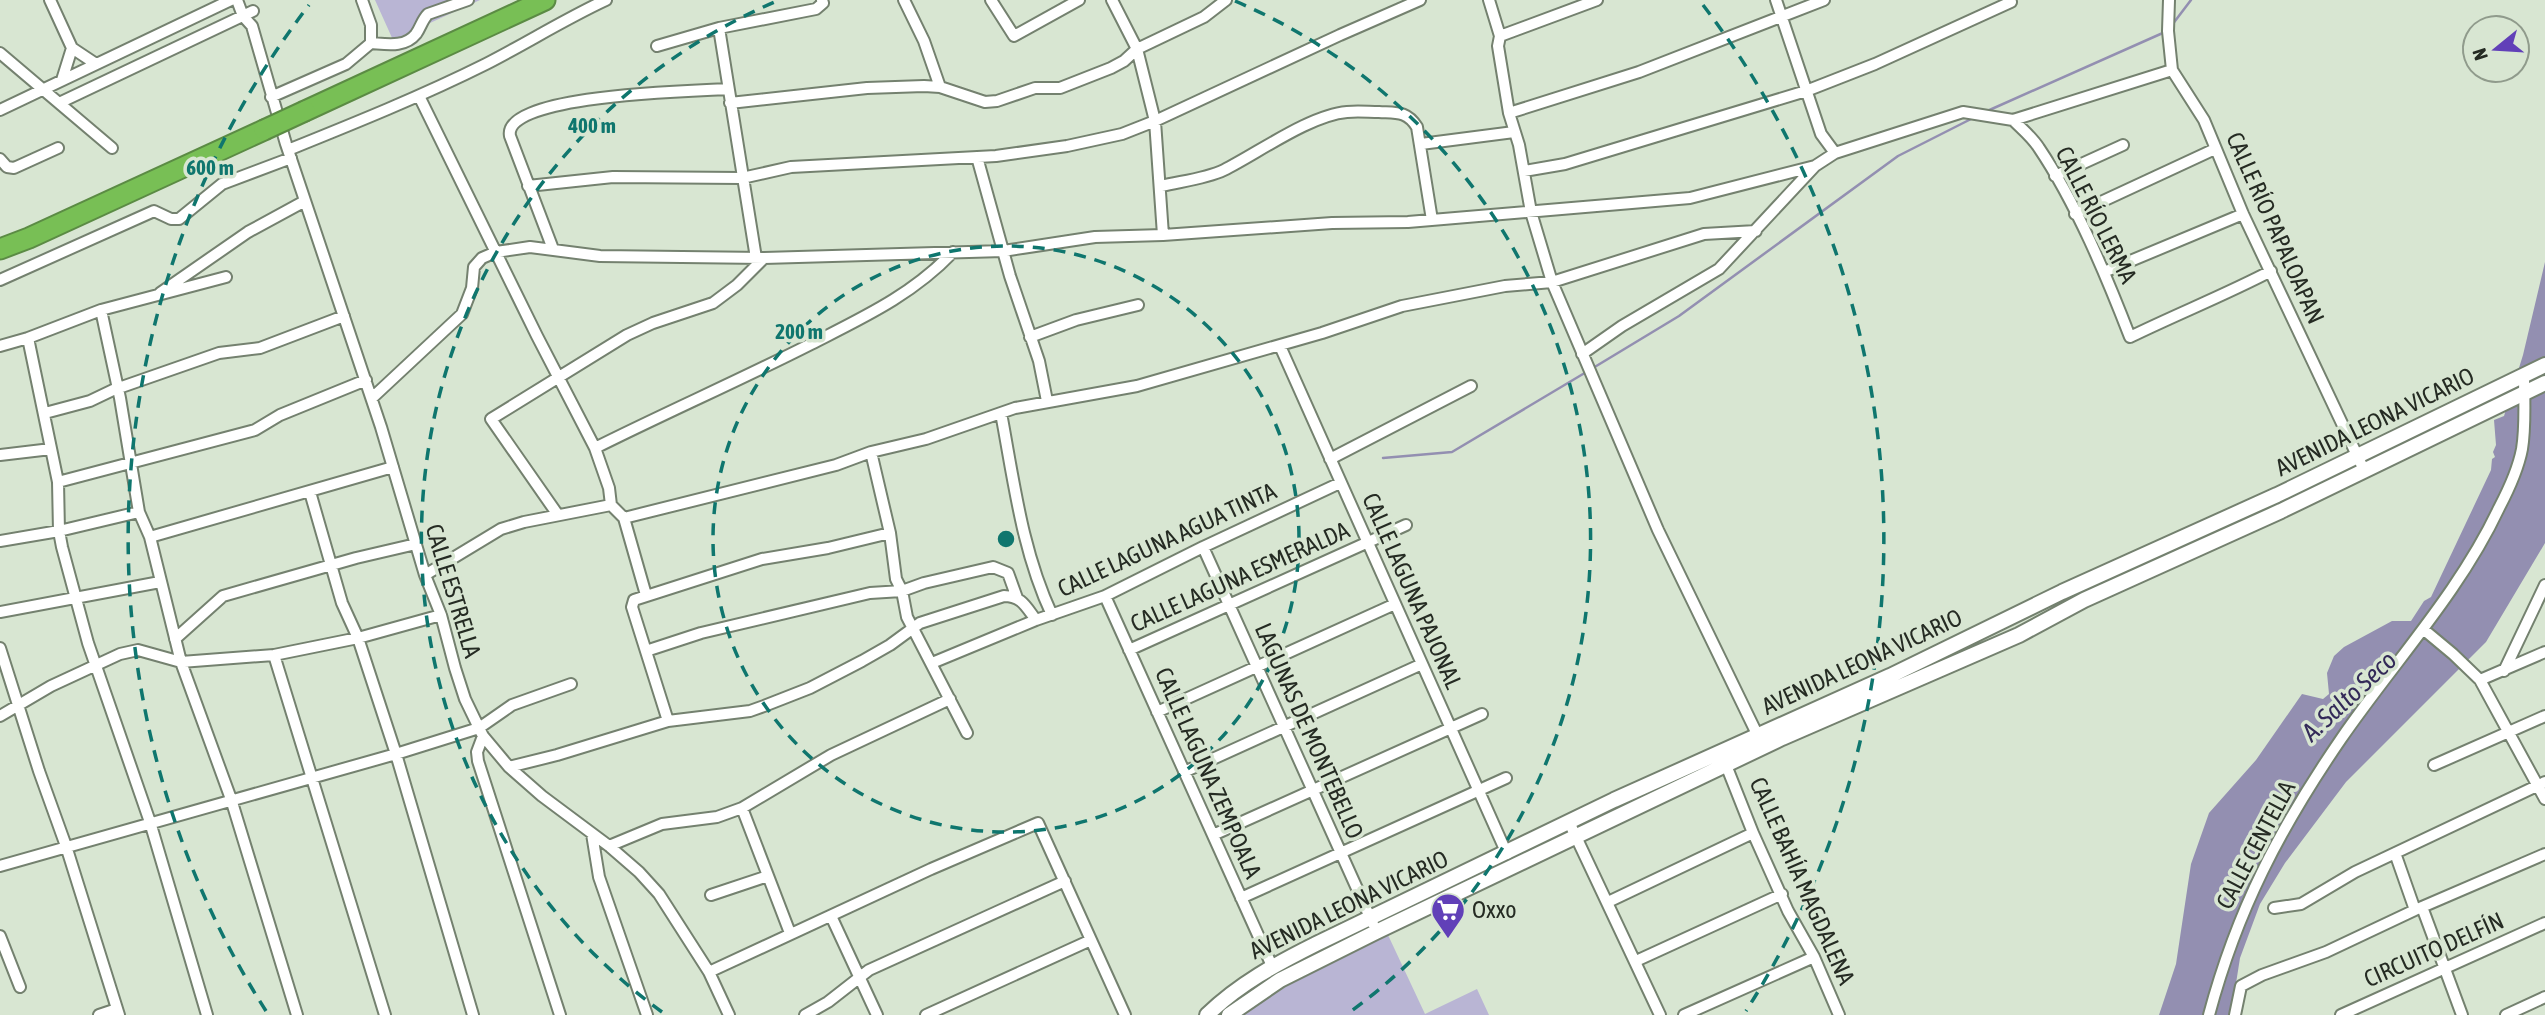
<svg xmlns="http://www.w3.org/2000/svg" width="2545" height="1015" viewBox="0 0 2545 1015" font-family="'Asap Condensed',sans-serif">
<rect width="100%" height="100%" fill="#d8e6d2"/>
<path fill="#b9b5d4" d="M375,0h105l-87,40z
M1388,935l37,79 52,-25 12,26h-247l48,-31z"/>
<path fill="#938fb1" d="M2545,262v281l-59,99 -140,140 -61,81 -25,41 -20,54 -9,57h-72l17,-51 15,-100 18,-51 47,-53 46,-66 21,5 6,-5 -2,-21 7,-17 10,-9 48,-26h19l13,-20 7,-4 60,-127 1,-11 3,-2 -2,-5 3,-7 -2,-25 10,-4 19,-61z"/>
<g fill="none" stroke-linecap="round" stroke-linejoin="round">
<path stroke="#938fb1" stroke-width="2.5" d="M2172,25l19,-25
M1985,112l180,-80
M1593,368l86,-52 219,-160 75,-38
M1383,458l69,-6 136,-81"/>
<g stroke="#74816f" stroke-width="14">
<path id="minor" d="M50,0l22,48 24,16
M237,0l6,16 9,10 34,118 95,283 44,148 16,40 14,53 10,31 14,29 4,8 26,31 33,29 67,50 30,26 20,22 50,78 20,43
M904,0l20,41 16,46
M991,0l23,36 65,-36
M1112,0l25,49 18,72 8,114
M1489,0l11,36 -2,10 11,67 10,32 12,67 21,70 106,248 100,206
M1776,0l45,134 14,19
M2169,0l-1,31 4,39 32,50 39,94 121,256
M719,28l37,230
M1500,36l97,-36
M371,43c15,1 34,5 45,-9 5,-7 6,-14 12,-20l40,-14
M657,46l62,-18 97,-19 7,-6 -1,-3
M0,53l112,95
M62,80l10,-32
M419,96l118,240 58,112 14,40 2,17 13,13 212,-53 35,-13 55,-13 89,-31 122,-22 185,-53 80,-27 103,-20 47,-4 152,-48 52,-3
M271,97l75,-33 25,-21v-18l-9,-25
M59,103l194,-92
M730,103l137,-15 57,-2 16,1 45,15 12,-1 38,-13h25l51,-20 13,-7 13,-12 67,-32 22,-17
M0,110l231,-110
M1509,113l130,-41 185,-72
M2013,120c9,9 19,17 26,28 37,55 67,127 91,189 47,-23 95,-42 141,-66
M1421,144l93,-12
M288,150c67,-27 134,-54 198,-86 41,-21 79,-45 120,-64
M977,157l33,119 29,85 8,40
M0,159l7,8 7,1 44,-20
M1524,171l41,-7 241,-73 69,-27 136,-62
M2055,176l68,-31
M528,186l85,-9 129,1 49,-11 205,-11 71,-10 55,-12 33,-13 185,-86 80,-35
M1161,186c21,-5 44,-7 63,-16 34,-17 86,-55 123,-58 10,-1 22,0 32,0 18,1 28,-1 38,15l15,93
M2075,214l140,-65
M553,249l-43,-113c-8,-42 187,-45 218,-47
M2104,272l139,-58
M0,280l154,-69 17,8h8l43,-35 69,-26
M160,293l88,-61 57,-31
M101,310l19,88 19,114 11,25 31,125 50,137 66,216
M1030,337l46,-17 62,-15
M0,346l28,-8
M1280,346l227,508
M1582,354l40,-28 97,-57 96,-103 20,-13 128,-41 50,8 159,-50
M372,398l90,-84 10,-26 2,-21 8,-9 14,-6 34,-5 70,9 164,2 239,-7 92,-14 68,-2 169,-12 76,-1 282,-24 125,-32
M45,413l45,-12 23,-11 106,-37 41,-5 84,-32
M1001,413c13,69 21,138 51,202
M595,448c72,-36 145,-68 216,-104 53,-27 101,-49 142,-92
M871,452l19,81 6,46 6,12 5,26 60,116
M0,455l51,-6
M1330,459l141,-73
M58,482l197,-52 25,-15 86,-35
M310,492l32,111 16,35 38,116 77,261
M558,515l-67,-96 136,-84 26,-12 60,-20 24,-18 27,-27
M624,518l22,77
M150,537l243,-70
M0,541l59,-10 80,-19
M1203,547l170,377
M425,575l76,-46 23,-7 87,-17
M1105,596l167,370
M0,612l160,-30
M2423,629l30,25 27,26 65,119
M175,639l48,-43 133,-38 60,-14
M0,648l39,123 27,75 53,169
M1129,650l277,-125
M646,651l55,-18 169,-40 32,-2 22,-8 69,-16 15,6 9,25
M274,655l111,360
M932,663l104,-43 69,-24 98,-49 137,-64
M2504,671l41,-86
M2480,680l65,-28
M1157,712l238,-108
M0,716l51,-30 69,-32 18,-4 43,12 93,-7 84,-17 83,-23
M668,721l-36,-114 2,-7 128,-41 66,-11 62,-15
M483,736l-6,16 1,9 82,254
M1726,765l27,68 35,78 26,46 25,58
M2434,765l111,-49
M509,767l48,-12 111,-34 82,-10 14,-5 46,-18 52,-27 28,-16 30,-22 84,-27c18,0 22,11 32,24
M1184,772l238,-108
M742,808l48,125
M1569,822l91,193
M592,834l7,43 48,138
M1213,835l269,-121
M609,846l53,-22 55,-7 25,-9 89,-53 119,-56
M2395,853l20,57
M0,866l396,-112 83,-26 33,-23 59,-21
M711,895l57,-19
M1241,898l265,-120
M1608,902l145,-69
M2422,907l40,108
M2274,908l27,-4 54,-32 190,-90
M831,916l46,99
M0,936l20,51
M1636,961l146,-67
M709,972l222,-103 107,-46 87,192
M99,1015l18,-6
M207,1015l-57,-193 -62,-179 -26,-96 -3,-16 -1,-49 -30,-144 73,-28 125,-33
M805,1015l23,-13 41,-32 196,-89
M926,1015l165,-75
M1684,1015l130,-58
M2209,1015c28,-105 71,-187 132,-276 53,-77 118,-146 158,-231 10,-19 19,-38 23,-59 4,-24 2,-50 2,-74
M2235,1015l6,-29 21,-11 64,-23 89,-42 130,-56
M2341,1015l204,-92
M2506,1015l39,-18"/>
</g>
<g stroke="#74816f" stroke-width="18">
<path id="tertiary" d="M1207,1015c32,-31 69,-51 109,-71l298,-144 276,-124 172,-84 215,-97 268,-130
M1229,1015l51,-35 96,-48 406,-194 237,-103 65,-35 197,-89 264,-128"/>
</g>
<g stroke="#5b8b44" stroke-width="23">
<path id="motorway" d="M305,111l240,-111
M0,249l29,-11 235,-108"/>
</g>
<use href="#minor" stroke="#fff" stroke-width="10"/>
<use href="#tertiary" stroke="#fff" stroke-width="14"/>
<use href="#motorway" stroke="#78bf55" stroke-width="19"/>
<g stroke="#5b8b44" stroke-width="23" stroke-linecap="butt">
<path id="motorway-bridge" d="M264,130l41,-19"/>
</g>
<use href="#motorway-bridge" stroke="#78bf55" stroke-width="19"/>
</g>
<g fill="none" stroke="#0f766e" stroke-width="3.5" stroke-dasharray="12 9">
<circle cx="1006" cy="539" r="293"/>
<path d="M662 1012A585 585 0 0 1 777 1M1235 1A585 585 0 0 1 1350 1012"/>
<path d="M266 1011A878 878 0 0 1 309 5M1703 5A878 878 0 0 1 1746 1011"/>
</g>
<defs>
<g id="supermarket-pin" transform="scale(1.75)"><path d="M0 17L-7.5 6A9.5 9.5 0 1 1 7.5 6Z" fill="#6140b8" stroke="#d8e6d2"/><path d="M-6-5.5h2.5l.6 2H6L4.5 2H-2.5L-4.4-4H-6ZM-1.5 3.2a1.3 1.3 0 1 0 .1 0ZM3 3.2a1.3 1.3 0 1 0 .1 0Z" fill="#fff"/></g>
</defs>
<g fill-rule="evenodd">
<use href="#supermarket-pin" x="1448" y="910"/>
</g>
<g text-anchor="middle" stroke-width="7" stroke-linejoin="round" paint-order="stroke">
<g font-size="24" fill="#252b23" stroke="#d8e6d2">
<text transform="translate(2096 215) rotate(63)" y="8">CALLE RÍO LERMA</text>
<text transform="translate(2275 228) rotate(66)" y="8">CALLE RÍO PAPALOAPAN</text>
<text transform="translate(2375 422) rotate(-26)" y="8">AVENIDA LEONA VICARIO</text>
<text transform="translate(1167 540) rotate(-25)" y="8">CALLE LAGUNA AGUA TINTA</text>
<text transform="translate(1240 577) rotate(-24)" y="8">CALLE LAGUNA ESMERALDA</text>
<text transform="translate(453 591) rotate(73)" y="8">CALLE ESTRELLA</text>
<text transform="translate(1412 591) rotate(66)" y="8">CALLE LAGUNA PAJONAL</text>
<text transform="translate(1862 662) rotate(-25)" y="8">AVENIDA LEONA VICARIO</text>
<text transform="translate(1309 731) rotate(66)" y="8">LAGUNAS DE MONTEBELLO</text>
<text transform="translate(1208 773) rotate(66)" y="8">CALLE LAGUNA ZEMPOALA</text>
<text transform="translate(2256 845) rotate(-62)" y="8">CALLE CENTELLA</text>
<text transform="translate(1802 881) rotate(66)" y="8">CALLE BAHÍA MAGDALENA</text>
<text transform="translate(1349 905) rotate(-26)" y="8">AVENIDA LEONA VICARIO</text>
<text transform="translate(2434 950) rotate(-24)" y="8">CIRCUITO DELFÍN</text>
</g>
<g font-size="24" fill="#252b23" stroke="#d8e6d2" text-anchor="start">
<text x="1472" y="918">Oxxo</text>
</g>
<g font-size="26" font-style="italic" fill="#332a58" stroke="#d8e6d2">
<text transform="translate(2349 696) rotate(-43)" y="9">A. Salto Seco</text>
</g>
</g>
<circle cx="1006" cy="539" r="10" fill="#0f766e" stroke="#d8e6d2" stroke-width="3.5"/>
<g font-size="21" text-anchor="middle" font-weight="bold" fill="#0f766e" stroke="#d8e6d2" stroke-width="7" stroke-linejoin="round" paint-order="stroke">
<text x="592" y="133">400 m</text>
<text x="210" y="175">600 m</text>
<text x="799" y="339">200 m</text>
</g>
<g transform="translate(2496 49) rotate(252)"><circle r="33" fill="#d8e6d2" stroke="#909b8c" stroke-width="2"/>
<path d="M0-5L12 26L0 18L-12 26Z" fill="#6140b8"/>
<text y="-10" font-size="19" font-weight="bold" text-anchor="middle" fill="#252b23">N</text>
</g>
</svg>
